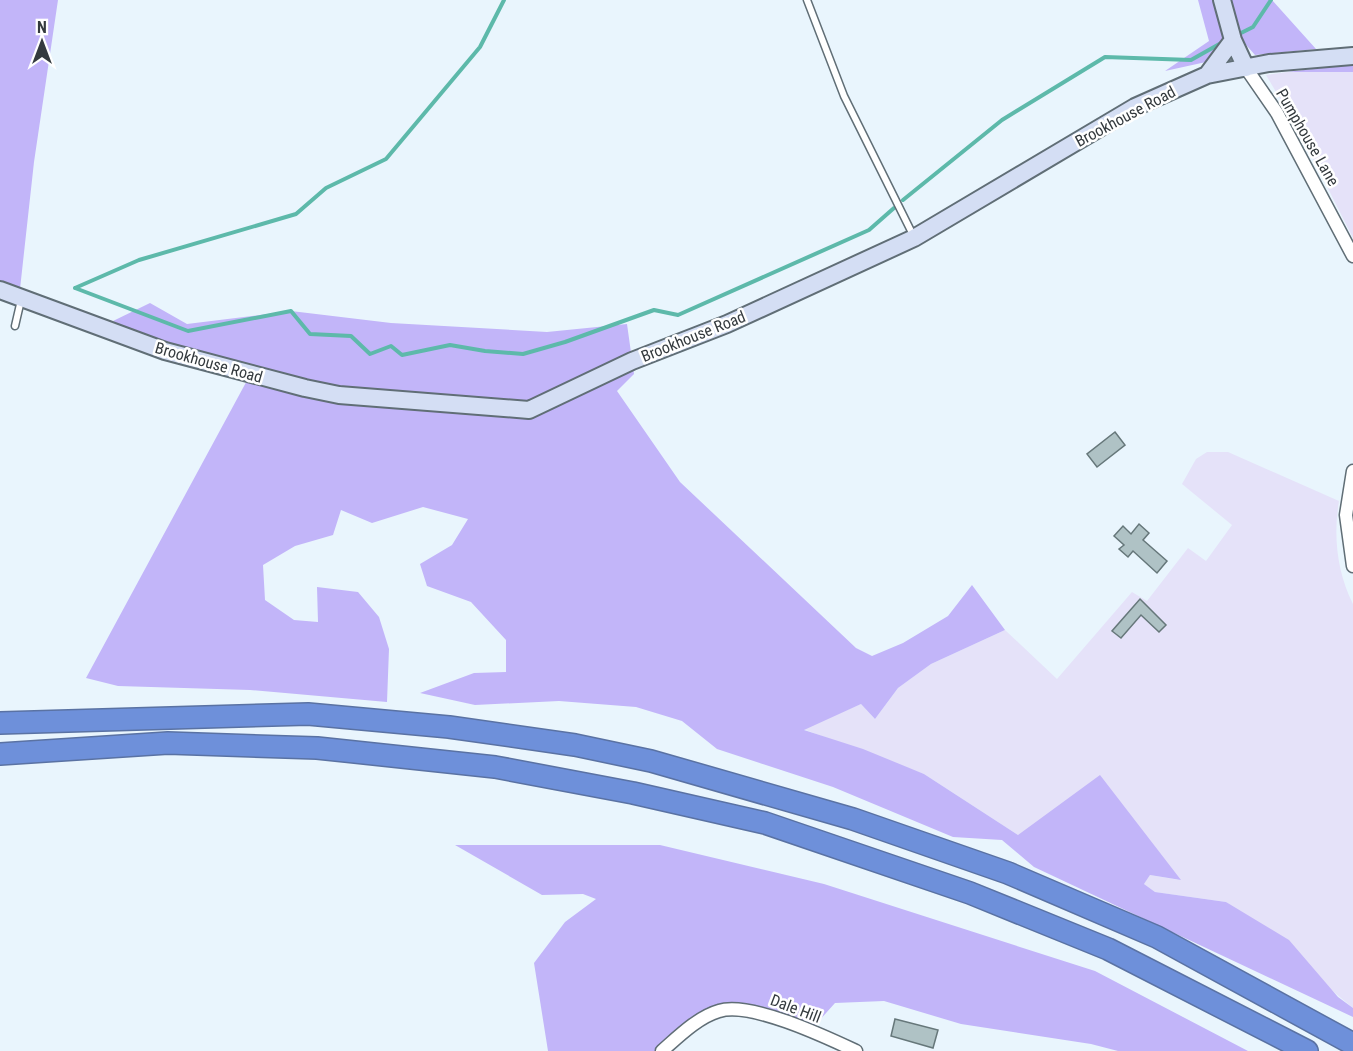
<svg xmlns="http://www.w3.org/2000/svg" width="1353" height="1051" viewBox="0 0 1353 1051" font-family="'Roboto Condensed',sans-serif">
<rect width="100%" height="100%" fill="#e9f5fd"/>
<path fill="#e5e2f9" d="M1287,72h66v166l-57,-113 -30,-50z
M1207,452h21l111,49c-6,35 -2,71 14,103v404l-127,-106 -71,-10 -11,-8 6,-9 30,5 -162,-45 -94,-61 -121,-45 58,-25 14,15 23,-31 33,-24 74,-34 52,49 75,-87 15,9 41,-53 18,13 26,-36 -50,-41 14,-25z"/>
<path fill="#c2b5f9" d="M0,0h58l-24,162 -14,127 -20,-5z
M1198,0h74l44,49 -61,6 -15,-17 -9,3 -25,21 -41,9 44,-30z
M1353,64v8h-66z
M150,303l37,21 104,-13 100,12 156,9 80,-8 7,50 -17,17 63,91 176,166 16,8 31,-13 45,-27 24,-31 33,45 -74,34 -33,24 -23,31 -14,-15 -57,26 59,19 61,25 94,61 82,-60 81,105 -31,-5 -6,9 11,8 71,10 63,38 49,57 15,11v9l-319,-150 -32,-27 -49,-3 -120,-50 -116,-38 -35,-28 -46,-14 -77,-6 -84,4 -55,-12 54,-20 32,-1v-32l-35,-38 -44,-16 -7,-22 32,-19 16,-26 -45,-12 -51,16 -31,-13 -8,25 -38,11 -32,19 2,35 29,20 24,2 -1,-35 41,5 21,25 10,32 -2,53 -137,-12 -132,-4 -32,-8 164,-303 -85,-24 -52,-30z
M455,845h205l164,39 271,87 153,80h-130l-27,-7 -130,-20 -77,-23 -49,2 -26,29 -56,-23 -34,1 -57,41h-114l-14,-88 31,-41 31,-23 -13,-5 -41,1z"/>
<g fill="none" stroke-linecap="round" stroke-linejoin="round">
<path stroke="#5db9aa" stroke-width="4" d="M1241,33l12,-6 18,-27
M903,200l99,-80 103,-63 86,3 32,-18
M75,288l113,43 103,-20 19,23 41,2 19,18 21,-8 11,9 48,-10 35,6 38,3 42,-12 89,-32 24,5 191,-85 25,-22
M75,288l64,-28 157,-46 30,-26 60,-29 94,-112 24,-47"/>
</g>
<path fill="#afc2c5" stroke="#66777a" stroke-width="1.5" d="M1115,432l10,13 -28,22 -10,-13z
M1139,524l10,9 -6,7 24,21 -10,12 -24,-22 -5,6 -9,-8 5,-4 -10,-9 9,-10 8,8z
M1140,599l26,26 -7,7 -18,-17 -20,23 -9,-7z
M895,1019l43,11 -5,18 -42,-12z"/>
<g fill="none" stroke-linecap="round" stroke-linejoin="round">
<g stroke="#606e76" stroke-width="9">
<path id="lane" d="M807,0l37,96 70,141
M15,326l6,-26"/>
</g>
<g stroke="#606e76" stroke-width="15">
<path id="street" d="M1246,68l31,45 76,143
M1353,471l-7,44 7,51
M662,1051c16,-14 36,-34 57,-40 31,-10 107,26 137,40"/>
</g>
<g stroke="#606e76" stroke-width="20">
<path id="secondary" d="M1222,0l11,40 13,28
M1207,75l26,-35
M0,290l165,61 140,37 34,7 190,15 103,-49 95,-37 187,-86 221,-131 72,-32 62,-12 84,-7"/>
</g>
<g stroke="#5a72a3" stroke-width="24">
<path id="highway" d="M0,723l308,-9 141,13 126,18 76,16 202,58 155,54 149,64 196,107
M0,754l168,-11 149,5 178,19 138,26 132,30 205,70 138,56 199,102"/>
</g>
<use href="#lane" stroke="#fff" stroke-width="6"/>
<use href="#street" stroke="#fff" stroke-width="12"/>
<use href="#secondary" stroke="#d4def4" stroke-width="16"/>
<use href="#highway" stroke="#6e90da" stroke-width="21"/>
</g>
<g text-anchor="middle" stroke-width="5" stroke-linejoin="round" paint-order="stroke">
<g font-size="16" fill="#343a3e" stroke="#fff">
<text transform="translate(1125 116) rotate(-28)" y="6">Brookhouse Road</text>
<text transform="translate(1308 137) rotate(60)" y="6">Pumphouse Lane</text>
<text transform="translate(693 336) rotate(-22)" y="6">Brookhouse Road</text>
<text transform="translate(209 362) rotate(16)" y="6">Brookhouse Road</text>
<text transform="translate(796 1008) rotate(21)" y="6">Dale Hill</text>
</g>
</g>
<g transform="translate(42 42)" stroke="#ffffff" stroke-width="4.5" paint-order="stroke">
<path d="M0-4.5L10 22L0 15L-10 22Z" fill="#343a3e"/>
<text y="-9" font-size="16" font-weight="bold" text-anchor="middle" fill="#343a3e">N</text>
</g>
</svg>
